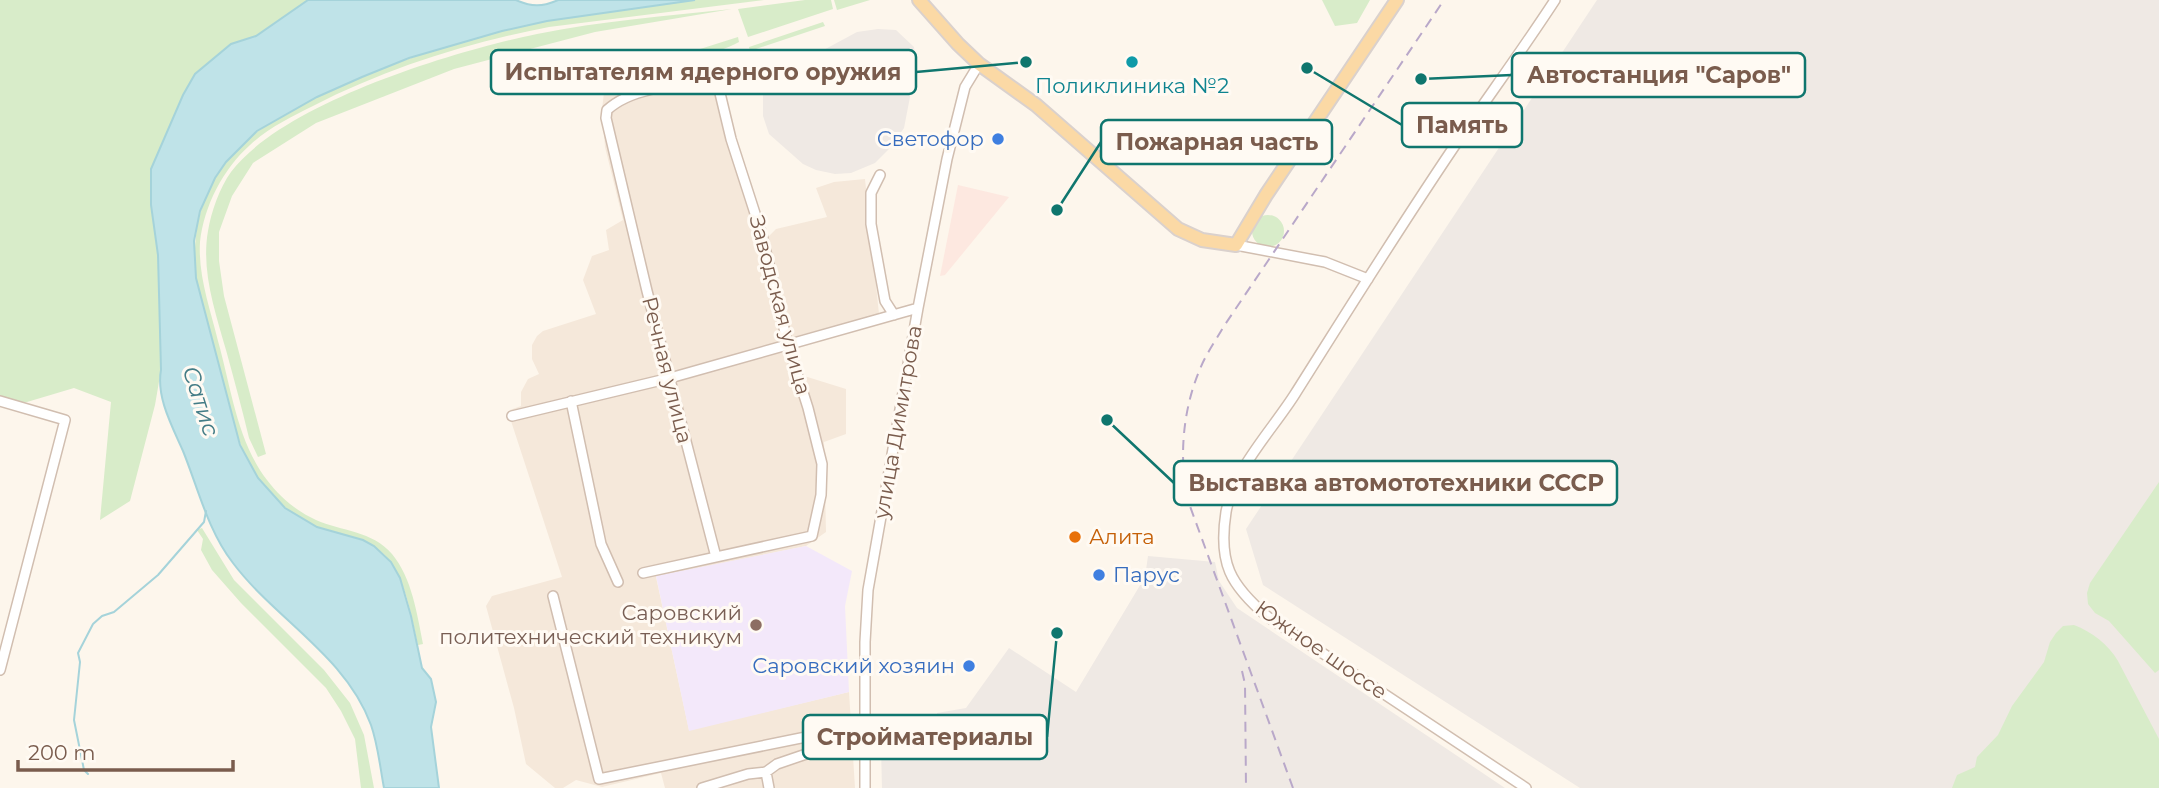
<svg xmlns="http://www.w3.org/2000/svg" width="2159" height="788" viewBox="0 0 2159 788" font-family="Montserrat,sans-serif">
<rect width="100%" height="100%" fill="#fdf6ec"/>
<path fill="#f5e8da" d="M705,75l14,9 9,21 16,65 22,69 10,-10 51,-12 -11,-29 18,-6 31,-3 14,135 -86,23 8,38 45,14v45l-22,8 2,90 -20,14 -150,31 33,153 160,-38 6,96h-190l-4,-15 -59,14 -26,-7 -13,8h-8l-29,-24 -12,-56 -28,-102 6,-10 70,-19 -51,-156 -1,-11 11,-4v-14l7,-13 11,-5 -7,-15v-14l5,-9 6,-5 53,-17 -13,-34 9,-24 17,-6 -3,-20 17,-10 -18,-73 -3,-37 2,-18 22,-6z"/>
<path fill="#fde8e0" d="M958,185l51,12 -64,78 -5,1z"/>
<path fill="#efe9e4" d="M1597,0h562v788h-579l-317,-203 -17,-56z
M878,29l18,1 18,17 2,19 -12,62 -13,19 -16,16 -24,10 -16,1 -19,-4 -13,-6 -34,-30 -6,-18v-22l8,-13 20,-17 27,-11 39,-21z
M1148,556l67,6 4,19 18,27 268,180h-623l-1,-40 56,-1v-34l29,-5 43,-60 67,44 69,-115z"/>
<path fill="#f3e8fa" d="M806,546l46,25 -7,35 4,86 -160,39 -33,-155z"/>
<path fill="#d8ecc9" d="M0,0h308l-52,36 -25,8 -80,161 7,50 3,115 -6,35 -25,96 -30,19 11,-118 -37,-14 -47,14 -27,2z
M695,0h69l-215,27c-82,16 -162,41 -236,79 -22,11 -45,22 -63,39 -27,24 -46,61 -50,97 -2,34 10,66 18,99 13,46 19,100 49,139 13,17 29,31 49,40 25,11 57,11 76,34 20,24 25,60 31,90l-5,1c-6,-26 -11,-58 -26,-81 -18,-27 -48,-26 -75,-37 -18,-7 -34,-20 -47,-34 -32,-34 -40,-84 -51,-127 -8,-30 -16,-59 -23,-88 -5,-47 6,-93 40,-128 29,-29 67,-47 104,-63 66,-30 136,-53 208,-66 48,-9 98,-14 147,-21z
M805,0h26l2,9 -85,28 -10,-28z
M834,0h36l-33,10z
M1322,0h48l-13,23 -22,3z
M732,9l-137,23 -141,37 -138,54 -63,40 -21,33 -13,36v29l5,35 42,158 -8,3 -9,-19c-7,-29 -15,-59 -23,-88 -11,-39 -25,-79 -18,-119 3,-19 12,-44 23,-59 52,-69 223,-121 306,-138 64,-13 130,-18 195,-25z
M823,22l2,4 -75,25 -1,-4z
M738,37l1,5c-11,6 -28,12 -40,12l-2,-4z
M1252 231a16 16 0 1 1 32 0a16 16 0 1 1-32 0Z
M2159,482v188l-4,3 -46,-52 -14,-8 -7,-9 -1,-11 3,-10z
M202,528l32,52 90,90 26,33 14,32 10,53h-13l-6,-49 -14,-28 -15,-23 -85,-85 -29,-33 -11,-20 2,-11 -6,-9z
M2074,625c18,7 34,19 44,36l41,78v49h-207l5,-13 18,-8 2,-10 21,-22 14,-29 32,-44 6,-20 6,-9 7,-7z"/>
<path fill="#bfe3e8" stroke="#a5d3da" stroke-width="2" d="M308,0h208c15,7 27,7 42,0h137l-148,21 -45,10 -93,27 -47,19 -45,20 -60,34 -31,31 -11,16 -15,33 -6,30 2,37 44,167 18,33 27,30 32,19 46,13 11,6 17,16 9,16 11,38 11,52 9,11 5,23 -5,25 8,61h-55c-4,-21 -6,-43 -13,-63 -25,-69 -96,-106 -138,-162 -25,-32 -35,-75 -50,-112 -11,-25 -27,-54 -22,-81l-3,-115 -7,-50v-36l32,-74 12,-21 36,-30 25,-8z"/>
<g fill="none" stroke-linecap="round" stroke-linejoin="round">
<path stroke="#a5d3da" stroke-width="2" d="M88,774l-4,-4 -10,-50 6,-58 -2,-9 15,-29 9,-8 12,-4 44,-37 46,-53 2,-11"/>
<g stroke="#d1beb0" stroke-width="12">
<path id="minor" d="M880,175l-9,18v31l14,77 9,14
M1236,245l89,17 43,17
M0,401l65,19 -65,250
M571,401l30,143 17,38
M512,416l158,-38 248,-70
M643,573l169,-37 9,-41 1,-31 -14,-56 -20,-63 -26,-110 -31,-96 -12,-50 -10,-7c-32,3 -77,5 -102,28l-1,8 41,173 69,266
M553,596l46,183 266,-54
M766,772l3,16
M702,788l46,-14 18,-2 11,-8 41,-14 47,-12
M865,788v-146l3,-52 50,-282 29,-149 18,-72 14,-23
M1526,788l-258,-171c-38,-32 -50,-54 -42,-105 7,-42 47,-83 69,-118 55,-87 109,-174 167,-259 31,-45 63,-89 93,-135"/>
</g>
<g stroke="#dad1cd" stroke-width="16">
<path id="major" d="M919,0l39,44 21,20 57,41 142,124 24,11 34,5 30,-50 131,-195"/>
</g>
<use href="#minor" stroke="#fff" stroke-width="9"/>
<use href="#major" stroke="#fbd9a5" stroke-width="12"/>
<path stroke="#b9a8c9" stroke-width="2" stroke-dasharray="10 7" stroke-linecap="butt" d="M1242,671l3,13 1,104
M1293,788l-106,-290c-8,-43 -4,-89 13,-129 6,-15 16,-29 24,-43l220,-326"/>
</g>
<circle fill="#0f9aa8" stroke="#fffaf3" stroke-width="2.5" cx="1132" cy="62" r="7"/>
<g fill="#3f7fe0" stroke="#fffaf3" stroke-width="2.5">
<circle cx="998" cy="139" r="7"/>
<circle cx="1099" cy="575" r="7"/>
<circle cx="969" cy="666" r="7"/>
</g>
<circle fill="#e8710a" stroke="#fffaf3" stroke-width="2.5" cx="1075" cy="537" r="7"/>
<circle fill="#8d6e63" stroke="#fffaf3" stroke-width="2.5" cx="756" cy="625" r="7"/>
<g text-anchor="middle" stroke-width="6" stroke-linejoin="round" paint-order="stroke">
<g font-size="21" fill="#0d838f" stroke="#fffaf3">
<text x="1132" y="93">Поликлиника №2</text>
</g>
<g font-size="21" fill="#366cbe" stroke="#fffaf3" text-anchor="end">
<text x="984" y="146">Светофор</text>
<text x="1113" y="582" text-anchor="start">Парус</text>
<text x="955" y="673">Саровский хозяин</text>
</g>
<g font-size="21" fill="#7a5c4d" stroke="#fffaf3">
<text transform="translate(780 305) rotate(75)" y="7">Заводская улица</text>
<text transform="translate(667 370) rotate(76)" y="7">Речная улица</text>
<text transform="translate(898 422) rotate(-80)" y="7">улица Димитрова</text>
<text transform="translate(1321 650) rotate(35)" y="7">Южное шоссе</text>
</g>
<g font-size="21" fill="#c56008" stroke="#fffaf3" text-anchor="start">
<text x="1089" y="544">Алита</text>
</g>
<g font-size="21" fill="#785e54" stroke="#fffaf3" text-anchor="end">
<text x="742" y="620">Саровский<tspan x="742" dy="24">политехнический техникум</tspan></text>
</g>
<g font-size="23" font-style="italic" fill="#437c86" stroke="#fffaf3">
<text transform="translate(201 401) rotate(72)" y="8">Сатис</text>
</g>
</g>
<path fill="none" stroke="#0f766e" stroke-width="2.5" d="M1026 62L916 72M1421 79L1512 75M1307 68L1402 125M1057 210L1101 142M1107 420L1174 483M1057 633L1047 737"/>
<g fill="#0f766e" stroke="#fffaf3" stroke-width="2.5">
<circle cx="1026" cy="62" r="7"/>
<circle cx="1421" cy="79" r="7"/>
<circle cx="1307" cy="68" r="7"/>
<circle cx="1057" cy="210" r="7"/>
<circle cx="1107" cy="420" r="7"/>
<circle cx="1057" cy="633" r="7"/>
</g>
<g fill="#fffaf3" stroke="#0f766e" stroke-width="2.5">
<rect x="491" y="50" width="425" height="44" rx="7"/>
<rect x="1512" y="53" width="293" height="44" rx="7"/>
<rect x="1402" y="103" width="120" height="44" rx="7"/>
<rect x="1101" y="120" width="231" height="44" rx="7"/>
<rect x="1174" y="461" width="443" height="44" rx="7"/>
<rect x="803" y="715" width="244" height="44" rx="7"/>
</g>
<g font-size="23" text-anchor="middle" font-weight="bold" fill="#7a5c4d">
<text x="703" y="80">Испытателям ядерного оружия</text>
<text x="1659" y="83">Автостанция "Саров"</text>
<text x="1462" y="133">Память</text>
<text x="1217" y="150">Пожарная часть</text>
<text x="1396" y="491">Выставка автомототехники СССР</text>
<text x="925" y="745">Стройматериалы</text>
</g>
<path d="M18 760v10h215v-10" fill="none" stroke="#7a5c4d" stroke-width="3.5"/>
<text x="28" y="760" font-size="21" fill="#7a5c4d" stroke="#fffaf3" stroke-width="5" paint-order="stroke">200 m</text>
</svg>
